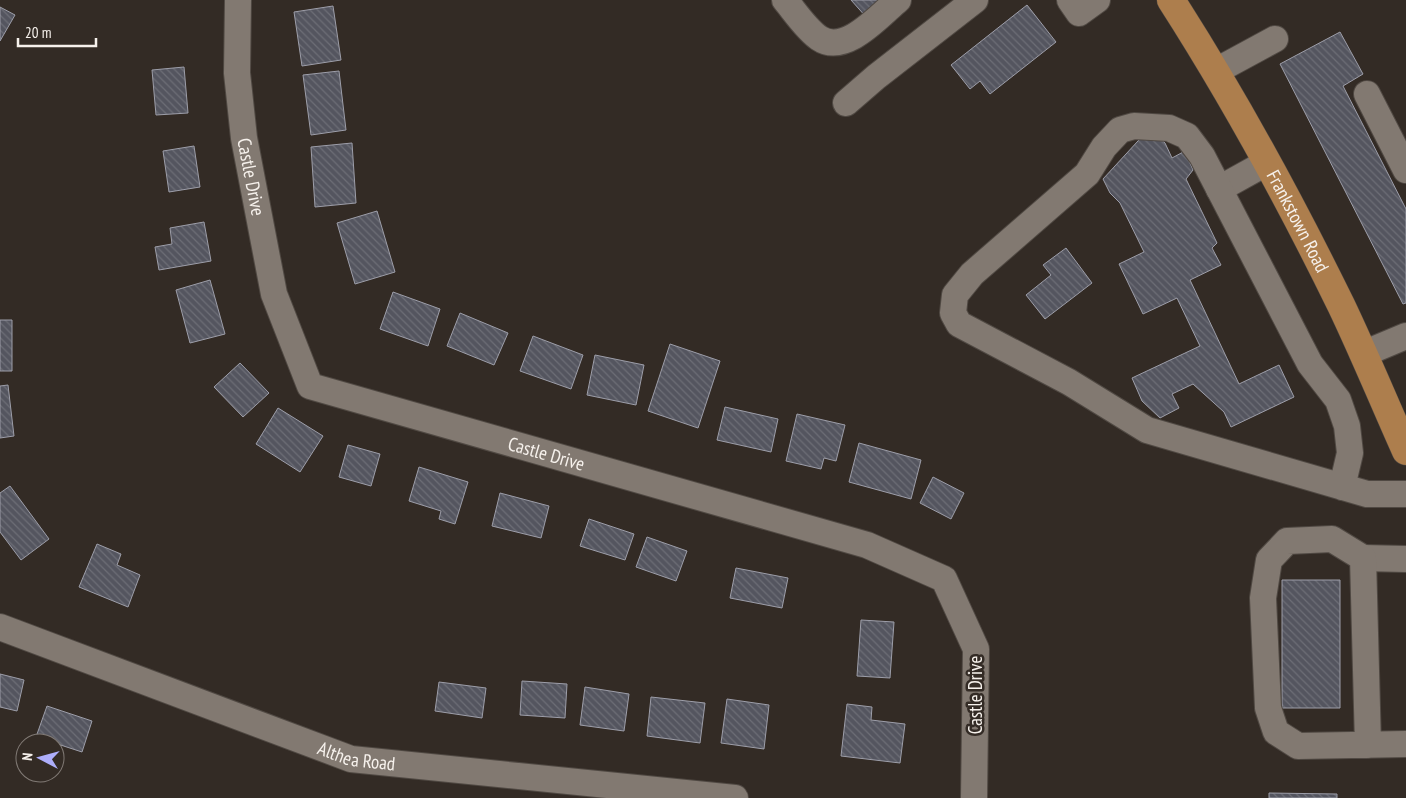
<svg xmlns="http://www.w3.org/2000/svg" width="1406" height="798" viewBox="0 0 1406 798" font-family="'PT Sans Narrow',sans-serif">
<defs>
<pattern id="building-back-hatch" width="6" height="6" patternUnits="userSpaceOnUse" patternTransform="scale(1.25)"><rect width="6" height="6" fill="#54555f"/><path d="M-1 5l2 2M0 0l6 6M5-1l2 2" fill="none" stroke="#6d6e76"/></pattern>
</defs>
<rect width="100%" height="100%" fill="#332b25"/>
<path fill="url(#building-back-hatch)" stroke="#9d9ea9" d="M851,0h37l-21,18z
M1027,5l29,37 -66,52 -10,-13 -10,8 -19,-24z
M333,6l8,54 -39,6 -8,-54z
M0,7l15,8 -15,26z
M1340,32l23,42 -20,12 63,123v94l-3,1 -123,-240z
M184,67l4,46 -32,2 -4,-45z
M339,71l7,59 -35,5 -8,-60z
M1149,129l16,14 7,15 13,-7 8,19 -7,9 31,64 -5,5 9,17 -31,15 49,104 40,-19 15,32 -63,30 -7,-15 -31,-28 -21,10 7,14 -19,10 -18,-17 -10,-23 68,-32 -23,-48 -34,16 -24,-50 25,-12 -24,-49 -10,-10 -7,-14z
M352,143l4,60 -41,4 -4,-60z
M194,146l6,41 -31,5 -6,-41z
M377,211l18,61 -40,12 -18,-61z
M204,222l7,39 -52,9 -4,-23 17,-3 -2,-16z
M1066,248l26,35 -47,36 -19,-24 25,-20 -8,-10z
M210,280l15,54 -35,9 -14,-53z
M393,292l47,17 -12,37 -48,-17z
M460,313l48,20 -14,32 -47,-19z
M0,320h12v51h-12z
M533,336l50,19 -12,34 -51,-18z
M670,344l50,17 -22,67 -50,-17z
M595,355l49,10 -8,40 -49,-10z
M240,363l29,30 -26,24 -29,-30z
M8,385l6,51 -14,2v-52z
M725,407l53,12 -7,33 -54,-12z
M278,408l45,28 -23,36 -44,-28z
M797,414l48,11 -9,36 -12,-3 -3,11 -35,-8z
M859,443l62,17 -10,39 -62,-17z
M348,445l32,9 -9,32 -32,-9z
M419,467l49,15 -13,42 -16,-5 2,-8 -32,-10z
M933,477l31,16 -13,26 -31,-16z
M10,486l39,53 -28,21 -21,-28v-39z
M500,493l49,13 -8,32 -49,-12z
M589,519l45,15 -9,26 -45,-14z
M647,537l40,14 -11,30 -40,-14z
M97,544l24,10 -4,11 23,10 -12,32 -49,-20z
M736,568l52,10 -6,30 -52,-10z
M1282,580h58v128h-58z
M861,620l33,2 -4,56 -33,-2z
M0,674l24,6 -7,31 -17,-4z
M522,681l45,3 -2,34 -45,-3z
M439,682l47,6 -4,30 -47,-7z
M585,687l44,7 -5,37 -44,-6z
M651,697l54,6 -5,40 -53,-7z
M727,699l42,6 -5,44 -43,-6z
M847,704l25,3 -1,13 34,4 -5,39 -59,-7z
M47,706l45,15 -10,31 -46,-15z
M1269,793l68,1v4h-68z"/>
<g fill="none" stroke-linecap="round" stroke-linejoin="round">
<g stroke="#504943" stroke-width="28">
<g id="minor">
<path id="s1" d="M238,0l-1,73 7,65 30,156 36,92 557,159 77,34 32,70 -2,149"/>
<path d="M785,0c10,12 21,29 34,38 26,18 61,-23 79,-38"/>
<path d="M1070,0l9,13 18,-13"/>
<path d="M1216,71l59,-32"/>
<path d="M1367,94l39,76"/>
<path d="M846,103l30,-26 99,-77"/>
<path d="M1219,189l47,-26"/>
<path d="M1363,354l43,-18"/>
<path d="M1342,487l8,-34 -3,-27 -9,-26 -28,-36 -108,-208 -15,-20 -18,-8 -35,-2 -14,4 -16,17 -17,27 -115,100 -17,21 -2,18 6,11 110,58 78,48 220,64h39"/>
<path d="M1363,558l43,1"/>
<path id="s2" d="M0,627l351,132 384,39"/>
<path d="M1368,745l-5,-187 -31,-19 -45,2 -18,19 -6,38 5,110 8,24 22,14 108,-2"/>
</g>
</g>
<g stroke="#504943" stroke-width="29">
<g id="major">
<path id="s3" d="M1171,0c63,98 119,201 170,305 23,48 43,97 65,146"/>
</g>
</g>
<use href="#minor" stroke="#827971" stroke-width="26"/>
<use href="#major" stroke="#ad7e4d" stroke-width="28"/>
</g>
<g text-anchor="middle" stroke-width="5" stroke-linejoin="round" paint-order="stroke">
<g font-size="19" fill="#f6f1ec" stroke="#332b25">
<text dy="7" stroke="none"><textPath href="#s1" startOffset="178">Castle Drive</textPath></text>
<text dy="7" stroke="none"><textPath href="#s3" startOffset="255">Frankstown Road</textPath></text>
<text dy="7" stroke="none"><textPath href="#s1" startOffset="642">Castle Drive</textPath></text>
<text transform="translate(975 695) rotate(-90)" y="7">Castle Drive</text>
<text dy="7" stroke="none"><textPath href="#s2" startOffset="380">Althea Road</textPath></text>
</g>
</g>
<g transform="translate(40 758) rotate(276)"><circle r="24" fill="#332b25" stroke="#817a75"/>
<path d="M0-4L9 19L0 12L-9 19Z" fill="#aeaefb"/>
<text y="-8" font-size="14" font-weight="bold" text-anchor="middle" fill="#f6f1ec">N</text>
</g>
<path d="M18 38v8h78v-8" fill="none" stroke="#f6f1ec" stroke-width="2.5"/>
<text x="25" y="38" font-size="15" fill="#f6f1ec" stroke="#332b25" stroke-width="4" paint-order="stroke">20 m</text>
</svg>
